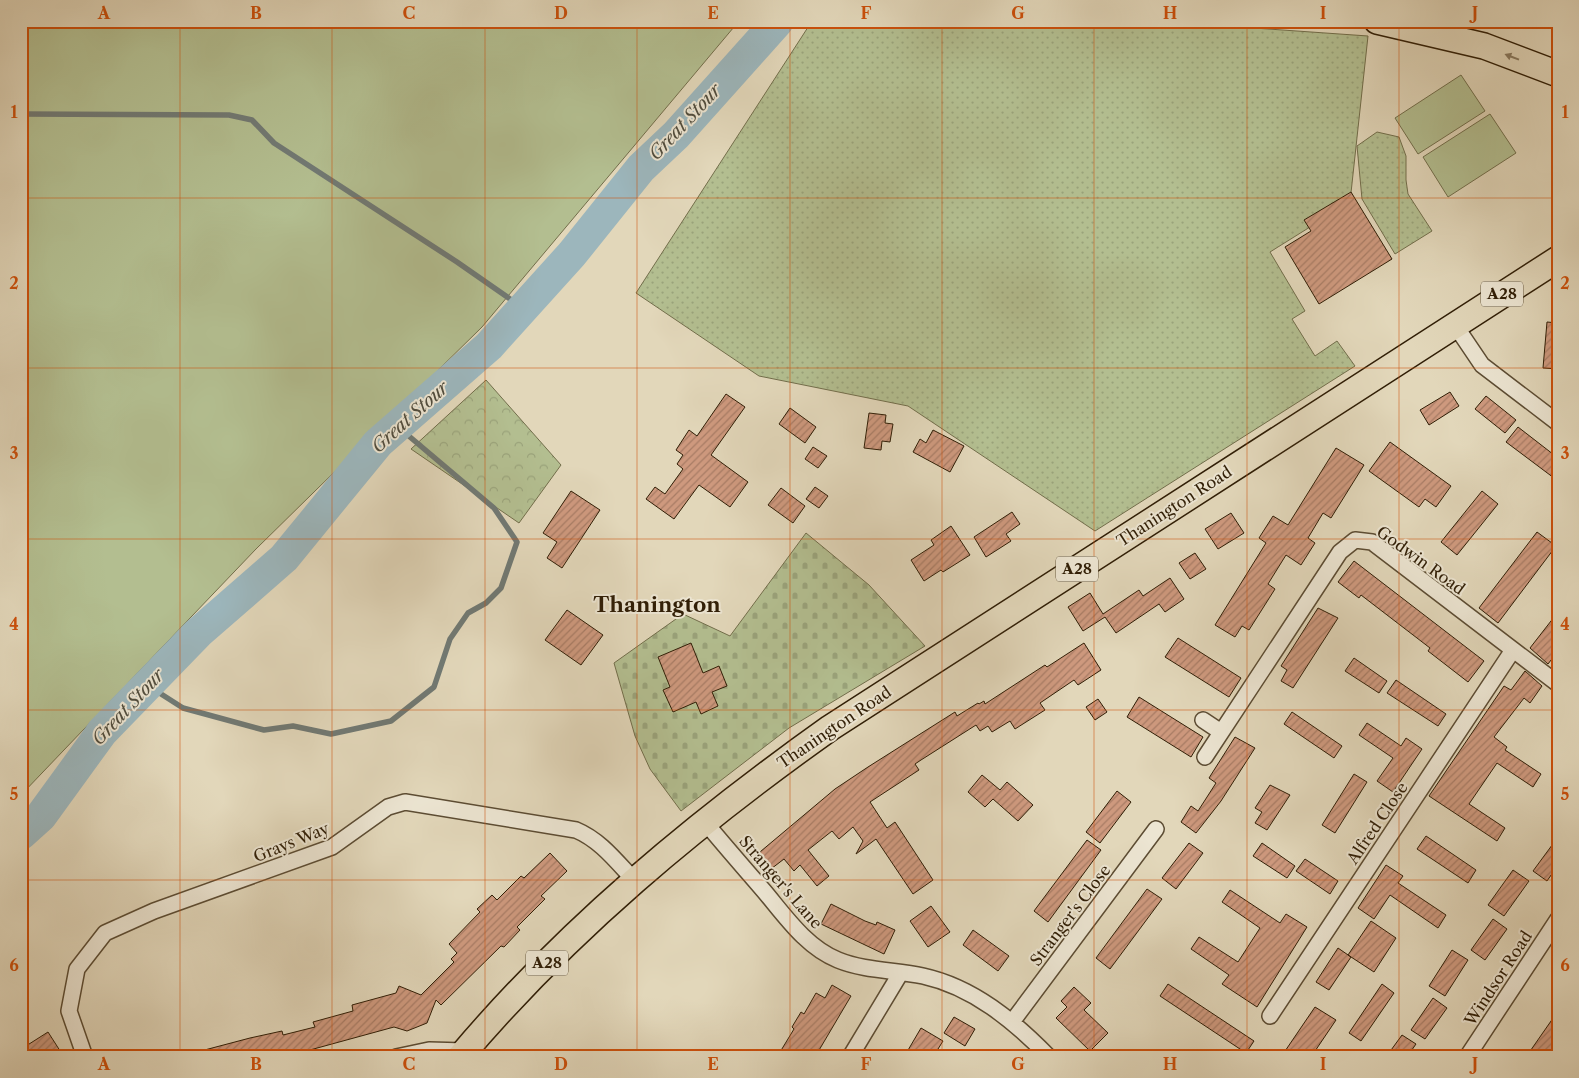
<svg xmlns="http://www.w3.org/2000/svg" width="1579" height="1078" viewBox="0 0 1579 1078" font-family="'Libre Caslon Text',serif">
<defs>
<pattern id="forest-crowns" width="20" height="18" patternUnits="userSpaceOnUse" patternTransform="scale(1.25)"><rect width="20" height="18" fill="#b3be90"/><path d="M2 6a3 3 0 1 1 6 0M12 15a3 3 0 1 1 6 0" fill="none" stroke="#9aa37b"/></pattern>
<pattern id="cemetery-stones" width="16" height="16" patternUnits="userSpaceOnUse" patternTransform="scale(1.25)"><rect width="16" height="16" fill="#b3be90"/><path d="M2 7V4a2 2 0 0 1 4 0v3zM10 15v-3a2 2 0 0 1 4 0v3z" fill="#9aa37b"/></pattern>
<pattern id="park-dots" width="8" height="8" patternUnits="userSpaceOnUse" patternTransform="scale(1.25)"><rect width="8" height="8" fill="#b3be90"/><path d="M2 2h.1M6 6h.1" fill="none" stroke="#9aa37b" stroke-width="1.8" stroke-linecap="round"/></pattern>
<pattern id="building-hatch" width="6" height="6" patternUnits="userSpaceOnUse" patternTransform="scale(1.25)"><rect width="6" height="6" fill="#ce997e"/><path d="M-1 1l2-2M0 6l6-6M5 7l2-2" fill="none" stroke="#a87c65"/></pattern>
</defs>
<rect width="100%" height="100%" fill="#e2d7ba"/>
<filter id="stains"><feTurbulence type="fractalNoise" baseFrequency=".004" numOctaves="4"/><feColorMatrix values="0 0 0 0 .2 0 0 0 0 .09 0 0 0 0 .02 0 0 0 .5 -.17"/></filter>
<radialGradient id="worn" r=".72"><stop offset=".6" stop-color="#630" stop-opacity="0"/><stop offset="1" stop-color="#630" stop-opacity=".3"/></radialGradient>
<path fill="#b3be90" stroke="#726e4b" d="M33,21h706l-257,306 -226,222 -235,246v-756z
M1461,75l24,36 -67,43 -23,-36z
M1490,114l26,39 -68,44 -25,-40z"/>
<path fill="url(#forest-crowns)" stroke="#726e4b" d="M486,380l75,85 -42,58 -108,-74z"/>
<path fill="url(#cemetery-stones)" stroke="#726e4b" d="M806,533l63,52 56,61 -136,82 -108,83 -31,-42 -15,-33 -21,-73 69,-49 47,22z"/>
<path fill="url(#park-dots)" stroke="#726e4b" d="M812,21h342l214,15 -18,166 -80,50 35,59 -13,8 23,37 22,-15 18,25 -260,165 -187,-125 -149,-30 -123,-83z
M1377,132l22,5 7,19v24l2,14 24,37 -37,23 -33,-55 -5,-53z"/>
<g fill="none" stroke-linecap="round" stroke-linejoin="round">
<path stroke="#717973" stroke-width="5.5" d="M21,30l6,-9
M21,114l208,1 23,5 22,23 183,119 66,46
M147,685l36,23 81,22 29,-4 38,8 60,-13 43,-34 16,-48 18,-26 18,-10 15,-15 16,-46 -23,-34 -97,-82"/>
<path stroke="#9cb6bc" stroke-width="32" d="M21,834l20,-18 61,-84 96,-99 86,-75 94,-115 111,-97 83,-92 69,-86 35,-33 102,-114"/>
</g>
<path fill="url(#building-hatch)" stroke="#301e06" d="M1351,192l41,67 -73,45 -34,-57 26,-16 -7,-11z
M1547,322l11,1v46l-15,-1z
M1450,392l9,14 -30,19 -9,-15z
M726,394l19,13 -34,48 37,27 -18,25 -31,-22 -25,34 -28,-20 9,-12 10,7 18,-25 -6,-5 6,-9 -7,-5 13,-20 8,6z
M1486,396l30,24 -11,13 -30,-24z
M790,408l26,19 -11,16 -26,-19z
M869,413l17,2 -1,8 8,1 -3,18 -8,-1 -1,9 -17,-2z
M1518,427l40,31v23l-52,-39z
M933,430l31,16 -14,26 -37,-20 7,-13 6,4z
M1390,442l61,44 -15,21 -11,-8 -6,8 -50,-36z
M813,447l14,9 -9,12 -13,-9z
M1336,448l28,17 -33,53 -8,-5 -15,25 7,5 -14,22 -15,-10 -18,29 7,5 -26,41 -7,-4 -7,11 -20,-12 51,-82 -7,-5 14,-22 15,9z
M815,487l13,9 -9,12 -13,-9z
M781,488l24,18 -12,17 -25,-18z
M571,491l29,19 -38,58 -15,-10 10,-16 -14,-9z
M1482,491l16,13 -41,51 -16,-13z
M1012,512l8,12 -14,10 5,7 -25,16 -12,-20z
M1231,513l13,20 -26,16 -13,-20z
M951,526l19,29 -27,17 -2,-2 -17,11 -13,-21 23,-15 -3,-5z
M1537,532l19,14 -58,77 -19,-15z
M1195,553l11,16 -16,10 -11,-16z
M1354,561l130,100 -16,21 -40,-31 2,-3 -69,-53 -2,3 -21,-16z
M1170,578l14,21 -19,13 -6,-8 -43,29 -11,-16 -22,14 -15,-24 22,-14 13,21 36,-24 4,6z
M1318,608l20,10 -45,70 -12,-7 6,-11 -6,-4z
M567,610l36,25 -22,30 -36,-25z
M1558,612v39l-10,13 -18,-16z
M1178,638l63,40 -12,19 -64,-40z
M691,643l12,30 16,-7 8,20 -15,6 6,14 -17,8 -5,-12 -23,10 -10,-22 7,-3 -12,-30z
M1084,643l17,27 -23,15 -4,-5 -34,23 5,7 -30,19 -5,-8 -18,11 -4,-6 -8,5 -4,-6 -55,35 -6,4 4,6 -49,32 17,26 8,-6 38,58 -20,14 -37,-55 -20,15 7,-13 -10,-14 -14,12 -7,-8 -24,19 21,26 -12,10 -17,-21 -6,6 -10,-12 -17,13 -13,-15 81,-68 33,-22 87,-55 2,4 21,-13 1,1 5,-3 1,3 60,-39 2,2z
M1354,658l33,23 -8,12 -34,-22z
M1525,671l17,15 -12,17 -6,-5 -30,39 13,10 -2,3 36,24 -8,13 -36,-24 -28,41 36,24 -8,13 -68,-45 75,-110 7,4z
M1396,680l50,34 -8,12 -51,-33z
M1139,697l64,40 -12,20 -64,-40z
M1098,699l9,13 -12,8 -9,-13z
M1292,712l50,34 -8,12 -50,-34z
M1367,723l34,23 5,-8 16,11 -29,43 -16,-11 16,-23 -34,-23z
M1235,737l20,11 -34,53 -25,32 -15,-11 10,-16 7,5 18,-28 -7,-5z
M1354,774l13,8 -32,51 -13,-8z
M982,775l18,15 7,-8 26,23 -15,16 -25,-22 -8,8 -17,-15z
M1270,785l20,10 -23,35 -12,-7 7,-11 -7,-4z
M1117,791l14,11 -31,41 -14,-11z
M1426,836l50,34 -8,13 -51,-34z
M1558,837v28l-11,16 -14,-10z
M1087,840l14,10 -53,72 -14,-11z
M1189,843l14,10 -27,36 -14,-11z
M1262,843l33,23 -8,12 -34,-22z
M550,853l17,18 -26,25 4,3 -28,28 3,3 -16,17 -3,-1 -60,59 -5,-5 -9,23 -20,8 -13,-4 -106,29 -90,1 -1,-5 53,-14 32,-7 1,4 32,-8 -2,-5 40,-11 -1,-6 44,-12 3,-7 22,9 33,-33 -3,-3 6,-6 -8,-9 31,-32 -3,-3 15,-14 5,5 24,-24 3,2z
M1305,859l33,22 -8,13 -34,-23z
M1386,865l17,11 -5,7 48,32 -8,13 -48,-33 -16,24 -16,-11z
M1513,870l16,11 -25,35 -16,-11z
M1147,889l15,10 -52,70 -14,-11z
M1230,890l50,33 6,-9 21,13 -50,80 -35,-23 7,-9 -38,-26 8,-12 39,25 22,-34 -38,-26z
M831,904l34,17 11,4 1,-3 18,8 -11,24 -63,-30z
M931,906l19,26 -22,15 -18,-26z
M1493,919l14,10 -22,31 -14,-10z
M1371,921l25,17 -22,34 -26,-17z
M973,930l36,26 -11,15 -35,-26z
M1338,948l13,9 -22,33 -13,-8z
M1452,950l16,10 -23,36 -16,-10z
M1168,984l86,57 -8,12 -86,-57z
M1382,984l12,9 -33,48 -12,-8z
M832,985l19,11 -36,61h-38l17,-28 -2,-2 9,-15 3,2 12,-21 9,5z
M1074,987l17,16 -7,7 24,23 -18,18 -34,-33 11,-11 -6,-6z
M1433,998l14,10 -22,31 -14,-9z
M1315,1007l21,13 -25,37h-30z
M1558,1011v34l-8,12h-24z
M954,1017l21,12 -10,17 -21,-13z
M921,1028l22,13 -10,16h-29z
M48,1032l16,25h-31l-7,-11z
M1402,1035l14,9 -9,13h-21z"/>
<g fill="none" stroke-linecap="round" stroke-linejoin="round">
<g stroke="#5c4c33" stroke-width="18">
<path id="minor" d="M1455,325l27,40 76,58
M1203,720l18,12
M1205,757l135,-205 15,-12 17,2 186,142
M705,822c19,23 39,46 59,69 21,25 42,56 74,69 27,11 57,10 85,16 50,11 91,45 126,81
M1270,1016l243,-366
M1012,1022l144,-193
M85,1057l-16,-46 8,-42 28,-36 49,-22 178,-64 56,-40 17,-5 171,28c24,10 40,31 58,50
M396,1057l33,-7 36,1
M850,1057l50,-83
M1467,1057l91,-138"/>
</g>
<g stroke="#301e06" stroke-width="28">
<path id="trunk" d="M1377,21l107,25 74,28
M460,1057c107,-127 235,-233 370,-329l728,-469"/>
</g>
<use href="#minor" stroke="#ece5d2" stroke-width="15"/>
<use href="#trunk" stroke="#e2d7ba" stroke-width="25"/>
</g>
<defs><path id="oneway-solid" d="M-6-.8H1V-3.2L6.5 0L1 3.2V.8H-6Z" transform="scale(1.25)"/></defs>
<use fill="#897a60" href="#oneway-solid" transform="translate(1512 57) rotate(-159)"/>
<path fill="none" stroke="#cc500b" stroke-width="1" stroke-opacity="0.55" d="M180,21v1036M332,21v1036M485,21v1036M637,21v1036M790,21v1036M942,21v1036M1094,21v1036M1247,21v1036M1399,21v1036M21,198h1537M21,368h1537M21,539h1537M21,710h1537M21,880h1537"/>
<g text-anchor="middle" stroke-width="4" stroke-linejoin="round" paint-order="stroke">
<g fill="#ece5d2" stroke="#685a43" stroke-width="1">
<rect x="1481" y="281.5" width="42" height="25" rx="4"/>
<rect x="1056" y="556.5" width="42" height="25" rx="4"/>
<rect x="526" y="950.5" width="42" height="25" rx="4"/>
</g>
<g font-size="15" font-weight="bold" fill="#301e06">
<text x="1502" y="299">A28</text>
<text x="1077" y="574">A28</text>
<text x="547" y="968">A28</text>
</g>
<g font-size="16" fill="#301e06" stroke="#ece5d2">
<text transform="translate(1174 506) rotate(-33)" y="6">Thanington Road</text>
<text transform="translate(1421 560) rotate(36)" y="6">Godwin Road</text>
<text transform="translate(834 727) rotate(-34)" y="6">Thanington Road</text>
<text transform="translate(1377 823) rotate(-56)" y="6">Alfred Close</text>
<text transform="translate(291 842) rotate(-22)" y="6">Grays Way</text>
<text transform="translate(781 882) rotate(49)" y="6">Stranger's Lane</text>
<text transform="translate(1070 915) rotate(-53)" y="6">Stranger's Close</text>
<text transform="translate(1498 978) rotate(-57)" y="6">Windsor Road</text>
</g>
<g font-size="18" font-style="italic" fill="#504c3d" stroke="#ece5d2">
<text transform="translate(685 122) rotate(-47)" y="6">Great Stour</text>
<text transform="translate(410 417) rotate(-42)" y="6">Great Stour</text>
<text transform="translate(128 707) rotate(-47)" y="6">Great Stour</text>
</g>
<g font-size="21" font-weight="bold" fill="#301e06" stroke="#ece5d2">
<text x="657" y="612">Thanington</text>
</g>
</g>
<rect width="1579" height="1078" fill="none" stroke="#e2d7ba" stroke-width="55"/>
<rect x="28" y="28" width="1524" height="1022" fill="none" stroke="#cc500b" stroke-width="2"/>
<g font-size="16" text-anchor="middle" font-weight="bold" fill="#cc500b">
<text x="104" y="19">A</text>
<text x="256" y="19">B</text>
<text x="409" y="19">C</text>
<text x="561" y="19">D</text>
<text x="713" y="19">E</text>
<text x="866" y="19">F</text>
<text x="1018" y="19">G</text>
<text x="1170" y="19">H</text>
<text x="1323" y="19">I</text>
<text x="1475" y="19">J</text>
<text x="14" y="118">1</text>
<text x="1565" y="118">1</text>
<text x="14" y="289">2</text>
<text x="1565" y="289">2</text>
<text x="14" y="459">3</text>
<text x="1565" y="459">3</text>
<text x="14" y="630">4</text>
<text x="1565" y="630">4</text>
<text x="14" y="800">5</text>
<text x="1565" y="800">5</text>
<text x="14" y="971">6</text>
<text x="1565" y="971">6</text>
<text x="104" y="1070">A</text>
<text x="256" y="1070">B</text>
<text x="409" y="1070">C</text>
<text x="561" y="1070">D</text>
<text x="713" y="1070">E</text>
<text x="866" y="1070">F</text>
<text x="1018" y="1070">G</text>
<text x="1170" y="1070">H</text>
<text x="1323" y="1070">I</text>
<text x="1475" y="1070">J</text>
</g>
<rect width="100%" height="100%" filter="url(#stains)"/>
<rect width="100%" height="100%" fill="url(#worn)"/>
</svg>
